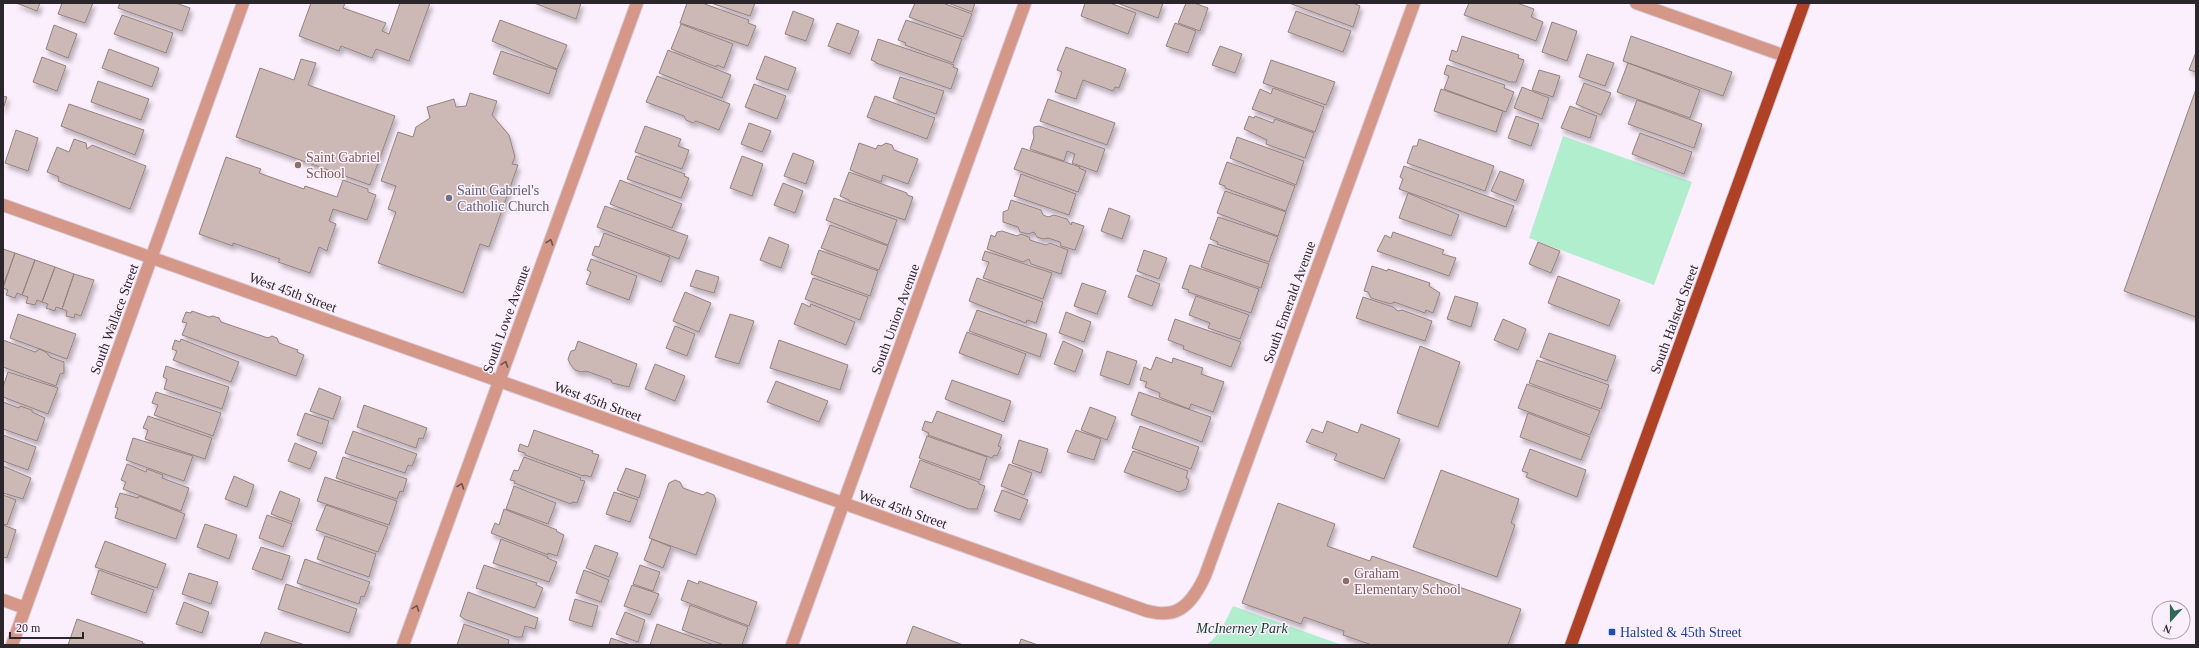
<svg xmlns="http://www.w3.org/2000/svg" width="2199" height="648" viewBox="0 0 2199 648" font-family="'Times New Roman',serif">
<defs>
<filter id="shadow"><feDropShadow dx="2.5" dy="4.5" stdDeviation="2" flood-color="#0004"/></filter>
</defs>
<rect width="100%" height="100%" fill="#fceffd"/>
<path fill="#b1eecd" d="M1563,136l129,46 -38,103 -125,-47z
M1233,606l109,39h-136c14,-9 20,-25 27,-39z"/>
<path fill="#ccb8b4" stroke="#95827e" filter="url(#shadow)" d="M16,3h24l-3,8z
M62,3h31l-8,20 -27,-9z
M120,3h56l14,5 -8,23 -64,-23z
M311,3h34l-2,5 43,15 -4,8 7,3 11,-31h30l-21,58 -33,-12 -4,9 -31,-12 -2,5 -40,-15z
M534,3h47l-5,16z
M687,3h15l47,17 -1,3 8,3 -8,20 -68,-23z
M711,3h44l-5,13z
M915,3h28l29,11 -9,23 -54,-20z
M948,3h27l-3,9z
M1085,3h25l26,10 -8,21 -47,-18z
M1117,3h46l-5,15z
M1186,3h8l14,5 -8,23 -22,-8z
M1289,3h64l7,3 -7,21z
M1469,3h48l17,6 -3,8 12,5 -7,19 -72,-26z
M793,11l21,8 -8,22 -21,-7z
M1296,11l55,20 -8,21 -55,-20z
M122,15l51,18 -7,20 -52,-19z
M500,20l67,25 -10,24 -65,-28z
M906,20l56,19 -9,24 -48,-18 1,-2 -8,-3z
M1552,22l25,9 -10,30 -25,-9z
M837,23l22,8 -9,23 -22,-8z
M1175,23l21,8 -8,22 -22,-7z
M681,24l52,20 -9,24 -7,-3 -1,2 -45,-18z
M54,25l23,9 -9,24 -22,-9z
M1462,36l57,19 -1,3 6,2 -8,22h-6l-61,-22 3,-10 5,2z
M1631,36l101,36 -9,24 -100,-35z
M878,39l76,26 -1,2 5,2 -7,20 -75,-26v-1l-5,-2z
M1220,46l22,8 -7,19 -23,-8z
M1066,47l60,22 -7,19 -4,-1 -2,4 -30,-11 -7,19 -21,-7 7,-20 -5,-2z
M109,49l50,19 -7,19 -50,-19z
M668,50l63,25 -9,23 -63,-25z
M501,51l56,19 -8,24 -56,-20z
M2196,52v20l-7,-2z
M1587,54l27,9 -9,23 -26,-9z
M765,56l31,12 -8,22 -32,-11z
M42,57l24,9 -9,25 -24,-9z
M301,59l15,4 -8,22 87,31 -25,69 -134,-48 24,-69 34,12z
M1271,60l64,22 -9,23 -63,-22z
M1628,63l72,27 -10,28 -73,-26z
M1447,65l58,20 -1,3 10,4 -8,20 -62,-23 5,-13 -5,-2z
M1539,70l21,6 -7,21 -21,-7z
M657,76l73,28 -11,26 -23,-9 -3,2 -7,-3 -2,-4 -38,-14z
M900,77l44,14 -8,23 -43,-16z
M98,81l51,18 -8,21 -50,-18z
M1584,83l27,10 -10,22 -25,-11z
M754,84l32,12 -9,23 -32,-12z
M1522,87l27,11 -7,21 -28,-11z
M1273,88l51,19 -9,25 -63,-23 8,-20 11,5z
M1441,89l62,22 -7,21 -62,-21z
M2196,89v228l-72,-26z
M470,93l27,8 -5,14 17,20 6,22 -3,7 6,1 -29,82 -9,-3 -17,49 -85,-30 18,-51 -8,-3 8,-23 -15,-5 17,-49 15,5 3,-10 14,-9 -3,-11 27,-8 2,8 10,-1z
M3,96l4,1 -4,12z
M875,96l60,22 -8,21 -60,-22z
M1048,99l67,24 -8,22 -67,-24z
M1637,100l65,24 -8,24 -66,-24z
M69,104l75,26 -9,25 -74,-29z
M1570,106l27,10 -7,22 -29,-10z
M1249,116l5,2 1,-2 18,7 2,-4 39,14 -9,25 -39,-14 1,-4 -23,-11z
M1516,116l23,8 -8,22 -23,-8z
M749,123l22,8 -9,21 -21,-8z
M645,126l36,13 -3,7 11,4 -7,19 -47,-17z
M1039,126l66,23 -8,23 -25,-9 3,-9 -8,-3 -3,10 -34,-12 4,-12 -1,-5 1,-5z
M16,130l22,8 -10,33 -23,-8z
M1640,133l52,19 -8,22 -52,-20z
M1237,137l67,24 -8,24 -66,-27z
M74,139l12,4 1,6 5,-4 54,21 -16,43 -72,-28 1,-4 -12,-5 10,-25 12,5z
M1419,139l75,27 -9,25 -78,-28 6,-17h4z
M859,143l17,6 2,-4 3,1 5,-3 6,2 2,5 24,9 -10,25 -25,-9 -2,7 -31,-12z
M1022,148l58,19 -1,1 7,3 -8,21 -64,-23z
M793,153l21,8 -8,23 -22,-8z
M636,156l49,18 -1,2 5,2 -8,20 -54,-19z
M742,156l21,8 -11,32 -22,-8z
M226,157l35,12 -2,4 45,16 1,-3 32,11 6,-17 25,9v3l8,3 -9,25 -34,-11 -4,12 7,3 -8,23 -1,4 -8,-4 -9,26 -32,-11 2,-3 -47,-16v3l-34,-12z
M1227,162l68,24 -9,25 -61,-23v-2l-6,-2z
M1404,166l110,40 -8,21 -107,-38 4,-10 -3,-2z
M1500,171l24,9 -8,21 -25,-10z
M849,172l58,21v2l6,2 -8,23 -56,-19v-1l-9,-4z
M1021,174l55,20 -7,21 -55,-19z
M620,180l62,24 -10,24 -62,-24z
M783,183l20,8 -8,22 -21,-8z
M1225,191l61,21 -8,24 -61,-23z
M1408,193l51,22 -8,21 -52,-18z
M834,198l63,22 -9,25 -62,-25z
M1011,200l30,10 2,5 5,2 6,-2 13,4 4,6 1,-3 12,4 -9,24 -14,-4 -1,-4 -12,-4 -5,1 -6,-2 -3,-5 -6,2 -8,-2 -2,-5 -15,-5v-10l5,-2z
M605,206l83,30 -9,23 -82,-32z
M1109,208l21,8 -8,23 -21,-8z
M1218,217l60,20 -9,25 -52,-18 1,-2 -8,-3z
M830,225l58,21 -9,24 -58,-22z
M1002,231l15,5 4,-2 8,3 1,3 16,5 4,-2 18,7 -7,24 -30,-10 -2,-5 -6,3 -36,-13 4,-14 4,2 2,-5z
M1393,232l51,18 -2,4 14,4 -7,18 -72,-25 8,-16 6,3z
M604,233l66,24 -9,25 -69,-27 3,-9 4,1z
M769,237l20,8 -8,23 -21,-8z
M1538,242l22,9 -9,22 -22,-9z
M1209,244l60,20 -8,24 -60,-21z
M3,249l12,4 -12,33z
M819,250l59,21 -8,25 -59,-22z
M1144,250l23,8 -8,21 -22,-8z
M985,251l67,22 -9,26 -60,-21 6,-16 -7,-2z
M15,253l20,7 -13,35 -5,-2 -2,5 -9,-3 2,-5 -5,-2z
M591,259l46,17 -8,24 -43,-16 5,-12 -4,-2z
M35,260l20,7 -13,35 -5,-2 -2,5 -9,-2 2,-6 -6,-2z
M1190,265l69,24 -8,24 -63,-21 1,-2 -7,-2z
M1372,266l15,5 1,-2 42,14 -1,3 11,7 -7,20 -7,-3 -1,3 -31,-11 -3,2 -20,-6 -3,-6 -4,-1z
M55,267l19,7 -12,35 -6,-2 -1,4 -9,-3 2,-4 -6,-2z
M696,270l23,7 -5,16 -24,-7z
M74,274l20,6 -13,36 -6,-2 -1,4 -8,-2 1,-5 -5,-2z
M1136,275l24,9 -8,22 -24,-9z
M1558,276l62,24 -11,26 -61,-23z
M813,278l55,19 -8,23 -55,-21z
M977,278l66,24 -7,21 -9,-3 -1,3 -57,-22z
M1082,283l24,8 -9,23 -23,-8z
M685,292l26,11 -12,29 -26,-11z
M1196,296l53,19 -9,24 -32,-11 2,-5 -21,-8z
M1455,296l23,7 -7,24 -24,-8z
M1363,297l30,10 5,4 4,-1 30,11 -7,20 -69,-23z
M802,303l8,4 1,-3 44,18 -9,23 -52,-21z
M977,310l70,24 -7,23 -71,-26z
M192,311l17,6 4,-1 6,2 2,4 47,16 4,-2 5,2 2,5 19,7 -1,2 7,3 -8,21 -114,-41 5,-12 -5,-1 4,-10 5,1z
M1066,312l25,10 -7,20 -25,-9z
M18,314l58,20 -9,25 -57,-21z
M730,314l24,7 -15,43 -24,-7z
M1175,319l66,23 -10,25 -48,-18 1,-3 -16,-6z
M1503,319l23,10 -8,21 -24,-10z
M675,326l20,8 -8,22 -21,-8z
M967,332l59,22 -8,21 -59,-22z
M1549,333l67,23 -9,25 -67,-24z
M181,339l58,23 -8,20 -58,-22 4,-9 -5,-2 3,-9 5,2z
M3,340l32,12 5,-3 7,4 3,4 14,5v11l-4,1 -4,12 -53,-19z
M779,340l69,25 -8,25 -70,-22z
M578,341l59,23 -8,23 -17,-4 -1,-3 -25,-9 -5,1 -6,-2 -5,-6 -2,-5 3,-8 4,-1z
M1063,341l20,9 -8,22 -21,-8z
M1420,346l40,16 -22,65 -41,-14z
M1107,351l30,10 -8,24 -29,-10z
M1156,357l16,6 1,-5 30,10 -2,6 23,8 -11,30 -22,-8 -2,5 -30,-12 1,-4 -15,-6 2,-5 -7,-2 4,-13 7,3z
M1537,360l72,25 -8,24 -72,-26z
M655,364l30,12 -10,25 -30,-12z
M166,366l63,21 -7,22 -58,-20 3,-10 -4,-2z
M8,372l50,16 -10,26 -45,-17v-10z
M952,380l59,21 -7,21 -59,-23z
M776,381l52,20 -9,21 -52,-20z
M1527,384l73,27 -10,24 -72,-27z
M319,388l22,9 -8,22 -23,-8z
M156,392l65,21 -8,23 -59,-21 4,-10 -6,-2z
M1139,392l72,25 -9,25 -71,-27z
M3,402l16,6 1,-2 12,4v2l13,6 -8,23 -34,-12z
M364,405l63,23 -4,11 -4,-1 -3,10 -59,-21z
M1090,407l26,10 -9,23 -26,-10z
M937,411l65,24 -4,11 3,1 -4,9 -3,-1 -2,3 -64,-23 1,-2 -7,-3 3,-9 7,2z
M305,413l24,8 -7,23 -25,-9z
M1528,413l62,24 -9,23 -61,-23z
M148,416l64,22 -7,21 -60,-20 3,-9 -5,-2z
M1327,421l31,12 3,-9 39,15 -16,40 -50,-19 3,-6 -31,-12 6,-13 11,4z
M1140,426l59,21 -8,22 -59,-21z
M534,430l59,21 -1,2 7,2 -8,22 -7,-2 -1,1 -58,-21v-2l-7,-2 2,-7 8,3z
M1076,430l25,9 -7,21 -27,-8z
M353,431l64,23 -5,12 -4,-1 -3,8 -60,-20z
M3,435l33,12 -8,23 -25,-9z
M927,436l60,21 -7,23 -61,-22z
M133,438l60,18 -9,25 -58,-21z
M1019,440l29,9 -7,24 -29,-10z
M295,443l22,9 -7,17 -22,-8z
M1530,449l56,21 -9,27 -51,-20 2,-4 -6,-2z
M1133,451l55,20 -2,7 3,2 -3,9 -7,3 -55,-20z
M343,457l64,22 -4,13 -3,-1 -3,8 -61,-21z
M524,457l57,21 -1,2 5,1 -8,22 -5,-1 -1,2 -57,-21 1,-2 -5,-1 4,-10 4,1z
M920,460l59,22v2l6,2 -8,23h-8l-59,-22z
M127,464l19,8 1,-3 16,6 -1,3 27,10 -8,23 -58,-22 3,-7 -5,-2z
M1009,464l23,9 -8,22 -23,-9z
M3,466l28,12 -8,21 -20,-6z
M626,468l20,7 -7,23 -22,-8z
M1441,470l78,29 -8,24 4,2 -18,52 -84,-30z
M234,476l20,9 -7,22 -22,-8z
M325,477l72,24 -8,24 -72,-24z
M675,480l5,2 3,6 20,7 4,-3 7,3 2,5 -20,55 -47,-17 20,-55z
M514,486l42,17 -8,21 -42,-15z
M1002,490l26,10 -8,20 -26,-9z
M280,491l20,8 -8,23 -21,-8z
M614,492l24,8 -8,22 -24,-8z
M120,493l18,5 1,-2 46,18 -9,25 -61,-21 3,-10 -3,-1z
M3,495l13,5 -9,25 -4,-1z
M1278,503l57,21 -8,22 43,15 2,-5 149,53 -13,36h-136l-29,-10 1,-4 -40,-14 -3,7 -59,-21z
M326,505l62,22 -10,25 -62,-22z
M504,509l53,21 -1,1 8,4 -7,21 -9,-3v2l-57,-22 4,-10 4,2z
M267,515l25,9 -9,23 -24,-9z
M205,524l32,11 -8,24 -32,-12z
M3,525l13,5 -9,28 -4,-1z
M325,536l51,18 -7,23 -52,-18z
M501,539l47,18 -1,1 10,4 -8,20 -56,-19z
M652,539l19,8 -8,21 -19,-8z
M105,541l61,23 -9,24 -62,-21z
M595,545l23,8 -9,24 -23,-9z
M261,547l29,9 -8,24 -30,-11z
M305,559l65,23 -6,15 -3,-1 -2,8 -62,-21z
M484,565l53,18 -1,2 7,3 -8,20 -59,-20z
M640,565l20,7 -7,19 -20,-7z
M99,570l55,20 -8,23 -55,-19z
M584,570l25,10 -8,22 -25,-9z
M189,573l29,9 -7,22 -29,-10z
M688,580l10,4 1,-3 58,21 -8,24 -68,-26z
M286,584l71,25 -8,24 -71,-24z
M632,585l27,9 -9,21 -26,-9z
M468,592l70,26 -3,11 -10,-3 -3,11h-6l-52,-18 -4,-3z
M575,599l23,7 -6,21 -23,-7z
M184,602l25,10 -7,21 -26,-9z
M690,605l58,22 -6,18h-18l-42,-15z
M625,612l20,8 -7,22 -22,-8z
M77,619l66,23 -1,1 5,2h-79z
M464,624l45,16 -1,5h-51z
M657,624l57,21h-64z
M913,626l50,19h-57z
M265,632l40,13h-45z
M611,638l20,7h-22z
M1021,639l17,6h-19z"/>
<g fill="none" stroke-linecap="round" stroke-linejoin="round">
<g stroke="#d6cbd7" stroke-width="14">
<path id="minor" d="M1636,3l149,53
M3,205l1144,406c6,1 13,3 19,2 20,0 32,-22 39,-37l209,-573
M3,600l22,8
M12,645l231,-642
M403,645l234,-642
M792,645l233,-642"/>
</g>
<g stroke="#d6cbd7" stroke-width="14">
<path id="major" d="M1571,645l233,-642"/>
</g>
<use href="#minor" stroke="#d59787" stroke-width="12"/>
<use href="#major" stroke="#af4226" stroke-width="12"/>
</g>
<defs><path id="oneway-chevron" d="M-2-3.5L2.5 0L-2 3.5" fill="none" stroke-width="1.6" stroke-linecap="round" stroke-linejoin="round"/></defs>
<g stroke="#6f5350">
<use href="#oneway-chevron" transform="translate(550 242) rotate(-70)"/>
<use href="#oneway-chevron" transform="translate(505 364) rotate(-70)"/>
<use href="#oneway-chevron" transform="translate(461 486) rotate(-70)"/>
<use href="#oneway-chevron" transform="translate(416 608) rotate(-70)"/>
</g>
<g fill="#8d6e63" stroke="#fceffd" stroke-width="1.5">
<circle cx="298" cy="165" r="4"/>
<circle cx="1346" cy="581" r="4"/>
</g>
<circle fill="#6b7280" stroke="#fceffd" stroke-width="1.5" cx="449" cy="198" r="4"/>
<rect fill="#1a4fb4" stroke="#fceffd" stroke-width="1.5" x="1608" y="628" width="8" height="8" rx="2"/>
<g text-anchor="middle" stroke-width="3" stroke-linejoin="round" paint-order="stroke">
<g font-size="14" fill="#785e54" stroke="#fceffd" text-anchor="start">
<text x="306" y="162">Saint Gabriel<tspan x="306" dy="16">School</tspan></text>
<text x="1354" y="578">Graham<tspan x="1354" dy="16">Elementary School</tspan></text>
</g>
<g font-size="14" fill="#5b616d" stroke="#fceffd" text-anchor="start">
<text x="457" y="195">Saint Gabriel's<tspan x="457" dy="16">Catholic Church</tspan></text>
</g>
<g font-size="14" fill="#2b262b" stroke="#fceffd">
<text transform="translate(293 292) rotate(20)" y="5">West 45th Street</text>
<text transform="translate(1289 302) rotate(-70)" y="5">South Emerald Avenue</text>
<text transform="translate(114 319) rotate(-70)" y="5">South Wallace Street</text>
<text transform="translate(506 319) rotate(-70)" y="5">South Lowe Avenue</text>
<text transform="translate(895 319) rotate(-70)" y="5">South Union Avenue</text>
<text transform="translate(1674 319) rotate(-70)" y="5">South Halsted Street</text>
<text transform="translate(598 401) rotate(20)" y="5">West 45th Street</text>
<text transform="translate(903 509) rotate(19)" y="5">West 45th Street</text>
</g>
<g font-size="14" font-style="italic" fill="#123c29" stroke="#fceffd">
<text x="1242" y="633">McInerney Park</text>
</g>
<g font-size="14" fill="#164399" stroke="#fceffd" text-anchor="start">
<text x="1620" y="637">Halsted &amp; 45th Street</text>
</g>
</g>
<rect width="2199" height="648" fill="none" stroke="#2b262b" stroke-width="8"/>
<g transform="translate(2171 620) rotate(201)"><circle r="19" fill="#fceffd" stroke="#a89fa9"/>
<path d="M0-3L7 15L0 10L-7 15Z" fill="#2d6954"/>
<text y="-6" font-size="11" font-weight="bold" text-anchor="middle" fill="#2b262b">N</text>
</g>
<path d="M10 632v6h73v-6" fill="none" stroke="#2b262b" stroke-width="2"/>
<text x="16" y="632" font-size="12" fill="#2b262b" stroke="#fceffd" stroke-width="3" paint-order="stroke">20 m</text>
</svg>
